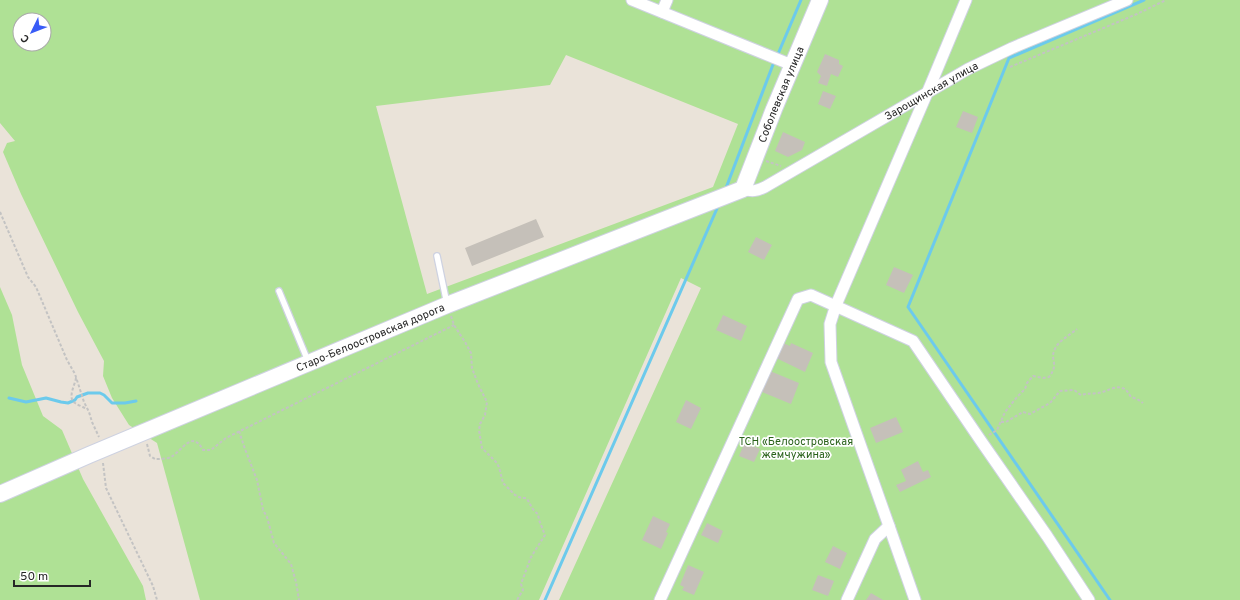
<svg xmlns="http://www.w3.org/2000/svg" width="1240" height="600" viewBox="0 0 1240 600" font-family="Overpass,sans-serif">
<rect width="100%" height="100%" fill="#eae3d9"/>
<path fill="#afe195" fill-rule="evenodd" d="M0,0h1240v600h-681l142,-312 -20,-10 -142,322h-339l-43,-157 -28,-18 -17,-27 -9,-22 1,-15 -26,-49 -57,-118 -18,-42 4,-9 8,-2 -15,-18zM20,20h24v24h-24zM566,55l172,69 -25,63 -286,107 -51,-188 174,-21z
M0,287l12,28 10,50 21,51 19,14 21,49 60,107 3,14h-146z"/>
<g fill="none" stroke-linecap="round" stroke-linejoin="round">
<path stroke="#6ccaec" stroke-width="3" d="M778,54l23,-54
M726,188l48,-126
M9,398l17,4 20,-4 15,4 7,1 7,-3 2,-3 11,-4h12l4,2 8,8h13l11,-2
M545,600l174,-396
M1110,600l-202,-293 101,-249 135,-58"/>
</g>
<path fill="#c5c0b9" d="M825,54l14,6v4l4,2 -5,11 -7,-3 -4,12 -9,-3 3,-7 -4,-4z
M823,91l13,5 -6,13 -12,-5z
M963,111l15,6 -6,16 -16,-6z
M783,132l22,10 -3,8 -14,7 -13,-6z
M536,219l8,18 -72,29 -7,-18z
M756,237l16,8 -8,15 -16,-8z
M894,267l19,8 -9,18 -18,-8z
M723,315l24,11 -6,15 -25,-11z
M783,343l7,3 1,-3 22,10 -8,19 -29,-14z
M770,371l29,12 -8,21 -29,-12z
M686,400l15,8 -10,21 -15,-7z
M896,417l7,15 -27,11 -6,-15z
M745,442l15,7 -6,13 -15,-6z
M918,461l5,11 5,-2 3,7 -31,15 -4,-7 10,-4 -5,-11z
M653,516l17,8 -4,8 2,1 -7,16 -19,-9z
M707,523l16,8 -5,12 -17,-8z
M833,546l14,7 -7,16 -15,-7z
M688,565l16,7 -10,23 -12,-5 2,-3 -4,-2z
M818,575l16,6 -6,15 -16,-6z
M871,593l12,7h-17z"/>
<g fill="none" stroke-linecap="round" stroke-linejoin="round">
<g stroke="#ced2e1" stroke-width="8">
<path id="lane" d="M437,256l10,48
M279,291l29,70"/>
</g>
<g stroke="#ced2e1" stroke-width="13">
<g id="street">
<path d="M632,0l160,65"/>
<path d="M662,12l5,-12"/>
<path id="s1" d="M743,189c9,3 14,2 22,-2l203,-118 44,-21 115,-48"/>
<path d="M660,600l138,-301 13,-4 102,46 68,100 66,95 42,64"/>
<path d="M847,600l28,-61 14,-13"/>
<path d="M915,600l-26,-74 -58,-164 -1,-38 6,-19 92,-214 38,-91"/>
</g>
</g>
<g stroke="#ced2e1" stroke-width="18">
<g id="secondary">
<path id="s2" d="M0,494l89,-39 358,-150 296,-116 31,-80 46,-109"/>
</g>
</g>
<path stroke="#c3c3c3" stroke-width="2" stroke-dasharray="3 2" stroke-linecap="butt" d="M1010,67l127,-53 29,-14
M766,161l15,5
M0,212l28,65 8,10 31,73 8,14 9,28 5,10 3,10 7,15
M451,316l3,9 11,17 6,11 1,15 6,16 9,18 -2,13 -5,9 -1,6 3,18 14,14 3,5 4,16 12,12 6,3h5c6,7 4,10 12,16l1,6 6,15 -14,22 -10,27 2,6 -6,10
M76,378c-1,7 -9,20 -1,25 3,2 8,4 12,6
M1001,422h5l17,-10 7,2 20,-11 10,-12 14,-1 7,5c6,-2 10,-1 16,-2 8,0 17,-8 25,-5 5,1 6,5 9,9l6,2 6,4
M239,431l6,18 12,31 6,30 4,7 7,26 17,21 5,18 3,18
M989,435l8,-5 8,-18 12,-15 8,-8 2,-6 6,-7 10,2 6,-1c11,-14 0,-17 6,-28 3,-8 15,-14 22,-20
M147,444l3,12 5,3c4,0 12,0 16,-2 11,-6 21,-28 32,-7h8l15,-12 228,-113
M103,463l3,25 47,98 4,14"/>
<use href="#lane" stroke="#fff" stroke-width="5.5"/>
<use href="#street" stroke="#fff" stroke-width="11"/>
<use href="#secondary" stroke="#fff" stroke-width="16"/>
</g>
<g text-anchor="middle" stroke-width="3.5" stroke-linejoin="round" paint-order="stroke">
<g font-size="11" fill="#272727" stroke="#fff">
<text dy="4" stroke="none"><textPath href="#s1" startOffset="215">Зарощинская улица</textPath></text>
<text dy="4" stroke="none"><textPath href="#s2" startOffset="905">Соболевская улица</textPath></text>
<text dy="4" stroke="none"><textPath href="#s2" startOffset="402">Старо-Белоостровская дорога</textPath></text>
</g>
<g font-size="11" fill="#29621a" stroke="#fff">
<text x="796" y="445">ТСН «Белоостровская<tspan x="796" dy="13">жемчужина»</tspan></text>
</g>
</g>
<g transform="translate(32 32) rotate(227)"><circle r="19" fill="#ffffff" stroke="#a9a9a9"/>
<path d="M0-3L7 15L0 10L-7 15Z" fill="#395cf7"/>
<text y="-6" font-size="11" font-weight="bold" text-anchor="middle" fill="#272727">С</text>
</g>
<path d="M14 580v6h76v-6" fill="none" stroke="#272727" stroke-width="2"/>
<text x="20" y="580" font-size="12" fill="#272727" stroke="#ffffff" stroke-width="3" paint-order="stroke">50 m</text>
</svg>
